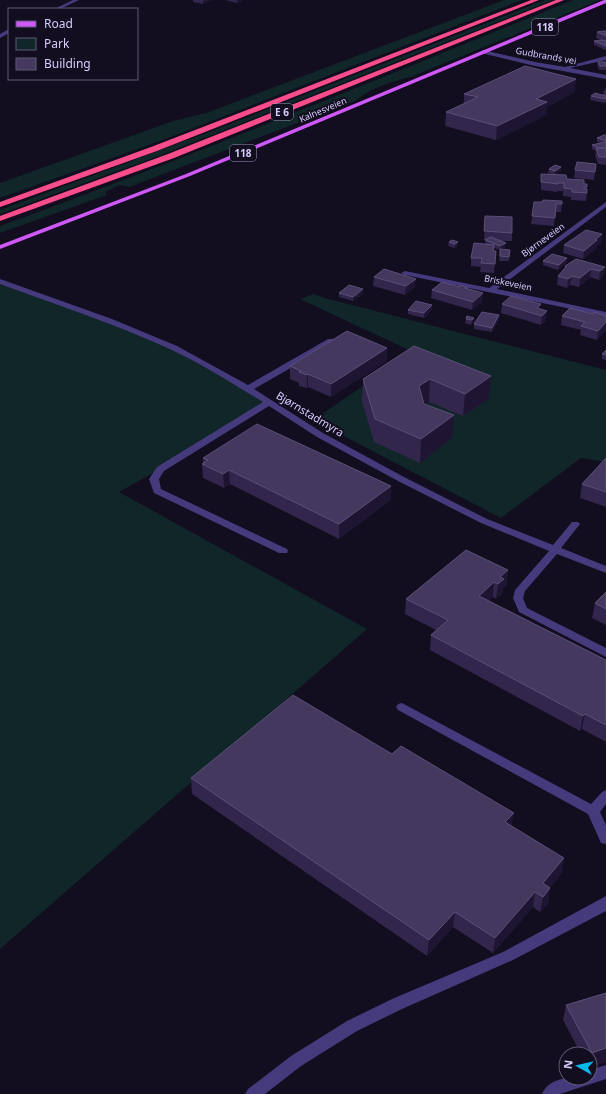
<svg xmlns="http://www.w3.org/2000/svg" width="606" height="1094" viewBox="0 0 606 1094" font-family="'Noto Sans',sans-serif">
<rect width="100%" height="100%" fill="#120d1f"/>
<path fill="#102628" d="M504,0h18l-359,140 -163,58v-15l173,-62 33,-8z
M545,0h8l-397,157 -156,57v-4l220,-82z
M573,0h27l-187,76c-22,6 -40,11 -58,25l-226,86 -9,-2 -15,7 2,3 -107,38v-7c193,-70 383,-149 573,-226z
M0,281l174,67 94,55 -108,66 -41,23 248,137 -367,320z
M314,294l11,4 281,72v92l-25,-4 -80,60 -188,-98 100,-68 -113,-53z"/>
<g fill="none" stroke-linecap="round" stroke-linejoin="round">
<path fill="#443a7c" fill-rule="evenodd" d="M73,0h6l-19,9h-6z
M9,29v4l-9,5v-4z
M483,50l52,12 30,5 41,-11v4l-36,8 36,7v4l-71,-13 -54,-13 -1,-1z
M606,202v5l-109,82 109,23v4l-201,-41 -4,-2 4,-2 84,17z
M0,279l112,40 65,27 71,39 80,-46h6v4l-80,46 69,44 81,44 83,42 66,26 19,-23h6l2,2 -19,24 45,18v7l-49,-19 -32,37 -2,7 4,10 79,40v9l-87,-45 -6,-14 2,-8 34,-39 -68,-28 -83,-42 -81,-44 -48,-31 -105,65 -5,8 2,10 126,60 1,2 -1,2h-8l-125,-60 -5,-14 8,-12 106,-65c-30,-18 -61,-38 -93,-53 -55,-25 -113,-44 -170,-65z
M402,703l189,101 11,-12 4,-2v14l-6,8 6,13v19l-5,-1 -13,-29 -190,-104 -2,-3 2,-3z
M606,896v15l-93,49 -111,49 -45,22 -56,35 -36,28h-20l3,-5 43,-33 56,-35 45,-22 111,-47z
M606,1065v14l-46,15h-18c9,-19 31,-16 48,-16v-8z"/>
<path fill="#cf58f9" fill-rule="evenodd" d="M604,0h2v3l-416,173 -190,73v-4l186,-71z"/>
<path fill="#f84c8b" fill-rule="evenodd" d="M531,0h8l-382,151 -157,56v-5l151,-55z
M556,0h8l-390,158 -174,63v-5l168,-62z"/>
</g>
<path fill="#32264c" d="M193,0h19l-9,4 -10,-2z
M225,0h18l-6,3z
M606,31v19l-12,-5v-4l6,-1 -4,-2 1,-6z
M598,62h8v8h-7l-2,-5z
M606,88v14l-1,1 -15,-3 1,-4 12,-1 1,-5z
M575,92l-28,15 -1,8 -50,25 -51,-14 1,-14 18,-8v-10z
M606,135v30l-8,-1 -3,-9 1,-4 -4,-2v-4l8,-2 -3,-1v-4z
M549,169l12,2 -6,3 12,5 17,5 3,3v6l-1,8 -15,-1v-3l-8,-1v-5h-6v1l-16,-2v-16h12l-5,-1z
M575,170l20,2 -1,8 -20,-2z
M562,201l-1,11h-6l-1,14 -23,-2 3,-22h8z
M485,216l27,17v8h-12l5,6 -4,2 9,1 -1,11h-10l1,-11 -6,-2v3h2l-2,22 -14,-1 1,-5 -10,-1v-8l14,-14 1,-4h-2z
M602,234l-1,9 -4,3 -1,3 -13,10 -20,-6 1,-8z
M449,242h9l-1,4 -2,2 -7,-2z
M543,261l24,1 -9,8 -15,-5z
M565,266l40,1 -2,9 -4,4 -9,-3 -11,10 -9,-2 -3,3 -10,-3 1,-9 6,-7z
M374,277l41,10 -10,8 -32,-9z
M459,287h8v2l15,13 -10,8 -41,-12 1,-8z
M363,289v5l-10,7 -14,-4v-4z
M502,304l39,5 5,11 -5,5 -40,-12z
M432,305v4l-8,9 -16,-4v-4z
M593,314l13,2v14l-9,10 -17,-5 1,-5 -20,-5 1,-9z
M474,318l-1,4 -2,3 -6,-2 1,-4z
M499,320l-7,12 -18,-3v-5z
M414,346l75,53 -26,17 -34,-14 -4,2 27,34 -32,25 -46,-21 -12,-40 1,-23z
M387,348v13l-56,36 -23,-10 -1,1 -8,-2v-3l-9,-4v-13z
M606,350v10l-4,-1v-5z
M203,458l188,28v14l-52,39 -109,-55 -6,4 -21,-10 -1,-14 1,-1z
M606,458v49l-26,-9 2,-14z
M466,550l41,35 -4,3 -1,6 -6,5 -3,-2 -5,4 118,59v82l-24,-13 -2,2 -150,-81 1,-15 5,-5 -31,-16 1,-15z
M606,592v33l-14,-7 3,-15z
M191,778l321,48 50,47 -12,14 -2,17 -8,8 -7,-5 -40,46 -40,-26 -26,29 -235,-162z
M606,993v69l-16,5v-13h-9l-18,-34 3,-15z"/>
<path fill="#1e1532" d="M205,0h7l-9,4v-3z
M237,0h6l-6,3z
M576,79l-1,13 -28,15 -1,8 -50,25 1,-14 39,-27z
M561,167v4l-7,4 1,-4z
M602,234l-1,9 -4,3 -1,3 -13,10 1,-8 11,-11z
M458,242l-1,4 -2,2v-4z
M506,243l-1,4 -5,3v-4z
M567,258v4l-9,8 1,-5z
M605,267l-2,9 -4,4 1,-9z
M591,269l-1,8 -11,10 1,-9z
M572,276l-2,9 -3,3 1,-9z
M416,279l-1,8 -10,8 1,-9z
M363,289v5l-10,7v-4z
M483,293l-1,9 -10,8 1,-8z
M541,304l-1,9 -3,-5z
M432,305v4l-8,9v-5z
M547,311l-1,9 -5,5 1,-9z
M499,315v5l-7,12v-4z
M474,318l-1,4 -2,3 1,-5z
M606,322v8l-9,10 1,-9z
M387,348v13l-56,36v-13z
M308,374v13l-1,1v-13z
M491,376l-2,23 -26,17 2,-22z
M430,379l-1,23 -11,7 1,-23z
M454,415l-2,23 -32,25 1,-24z
M229,470l1,14 -6,4 -1,-14z
M391,486v14l-52,39v-15z
M508,570l-1,15 -4,3 -1,6 -6,5 2,-15 2,-7z
M494,582l-1,15 -16,14 2,-15z
M585,714l-3,15 -2,2 3,-15z
M514,813l-3,15 -6,-6z
M564,858l-2,15 -20,23 1,-13z
M550,888l-2,16 -8,8 3,-15z
M535,892l-2,15 -40,46 2,-15z
M455,912l-2,15 -26,29 2,-16z
M606,1048v14l-16,5v-5l2,-9z"/>
<path fill="#44385f" stroke="#5b4f78" d="M606,31v5l-9,-4 6,-1z
M602,40l4,1v5l-12,-5z
M598,62h8v4h-6z
M525,66l51,13 -40,20 11,3 -50,24 -51,-14 32,-15 -14,-3z
M595,93l11,3v3l-15,-3z
M604,135h2v6l-9,-3z
M605,142h1v6h-7l-7,-3z
M596,148h10v9h-7z
M577,162l19,2 -1,8 -20,-2z
M555,165l6,2 -6,4 -6,-2z
M541,174l25,1 1,4 17,1v4h3v3h-3v2h3v4l-15,-1v-3l-8,-1v-5h-6v1l-17,-2z
M543,200l19,1v3h-6l-1,14 -23,-2 2,-14h8z
M485,216l27,1v16l-28,-2z
M586,230l16,4 -7,6h2l-13,11 -20,-6z
M491,237l15,6 -6,3 -15,-6z
M452,240l6,2 -3,2 -6,-2z
M474,243l20,2 -1,6h3l-1,13 -14,-1 1,-5h-11z
M500,249l10,1 -1,7 -9,-1z
M552,254l15,4 -8,7 -16,-4z
M576,259l29,8 -5,4 -9,-2 -11,9 -8,-2 -4,3 -10,-3 8,-9 -1,-1z
M384,269l32,10 -10,7 -32,-9z
M442,282l17,5 2,-2 6,2 -2,1 18,5 -10,9 -41,-12z
M349,285l14,4 -10,8 -14,-4z
M511,296l30,8 -4,4 10,3 -5,5 -40,-12z
M416,301l16,4 -8,8 -16,-3z
M570,308l23,6 1,-2 12,4v6l-8,9 -17,-5 4,-4 -23,-6z
M482,312l17,3 -7,13 -18,-4z
M467,316l7,2 -2,2 -6,-1z
M347,331l40,17 -56,36 -23,-10 -1,1 -8,-3 2,-1 -11,-5z
M414,346l77,30 -26,18 -35,-15 -11,7 5,18 30,11 -33,24 -46,-20 -12,-40z
M606,350v5l-4,-1z
M257,424l134,62 -52,38 -110,-54 -6,4 -21,-10 6,-4 -5,-2z
M606,458v34l-24,-8z
M466,550l42,20 -8,7 4,2 -6,5 -4,-2 -15,14 127,64v65l-21,-11 -2,2 -152,-81 17,-15 -42,-21z
M606,592v17l-11,-6z
M293,695l99,59 9,-8 113,67 -9,9 59,36 -21,25 7,5 -7,9 -8,-5 -40,46 -40,-26 -26,28 -238,-162z
M606,993v55l-14,5 -26,-48z"/>
<g text-anchor="middle" stroke-width="4" stroke-linejoin="round" paint-order="stroke">
<g font-size="9" fill="#d8ccfd" stroke="#120d1f">
<text transform="translate(546 56) rotate(10)" y="3">Gudbrands vei</text>
<text transform="translate(323 110) rotate(-23)" y="3">Kalnesveien</text>
<text transform="translate(543 240) rotate(-36)" y="3">Bjørneveien</text>
<text transform="translate(508 283) rotate(12)" y="3">Briskeveien</text>
</g>
<g fill="#120d1f" stroke="#9d93ba" stroke-width="1">
<rect x="532" y="19" width="26" height="16" rx="3"/>
<rect x="271" y="104" width="22" height="16" rx="3"/>
<rect x="230" y="145" width="26" height="16" rx="3"/>
</g>
<g font-size="10" font-weight="bold" fill="#d8ccfd">
<text x="545" y="31">118</text>
<text x="282" y="116">E 6</text>
<text x="243" y="157">118</text>
</g>
<g font-size="11" fill="#d8ccfd" stroke="#120d1f">
<text transform="translate(310 414) rotate(31)" y="4">Bjørnstadmyra</text>
</g>
</g>
<rect x="8" y="8" width="130" height="72" fill="#120d1f" stroke="#615978"/>
<rect x="16" y="21" width="20" height="6" fill="#cf58f9" stroke="#615978"/>
<text x="44" y="28" font-size="12" fill="#d8ccfd">Road</text>
<rect x="16" y="38" width="20" height="12" fill="#102628" stroke="#615978"/>
<text x="44" y="48" font-size="12" fill="#d8ccfd">Park</text>
<rect x="16" y="58" width="20" height="12" fill="#44385f" stroke="#615978"/>
<text x="44" y="68" font-size="12" fill="#d8ccfd">Building</text>
<g transform="translate(578 1066) rotate(278)"><circle r="19" fill="#120d1f" stroke="#615978"/>
<path d="M0-3L7 15L0 10L-7 15Z" fill="#09bbed"/>
<text y="-6" font-size="11" font-weight="bold" text-anchor="middle" fill="#d8ccfd">N</text>
</g>
</svg>
